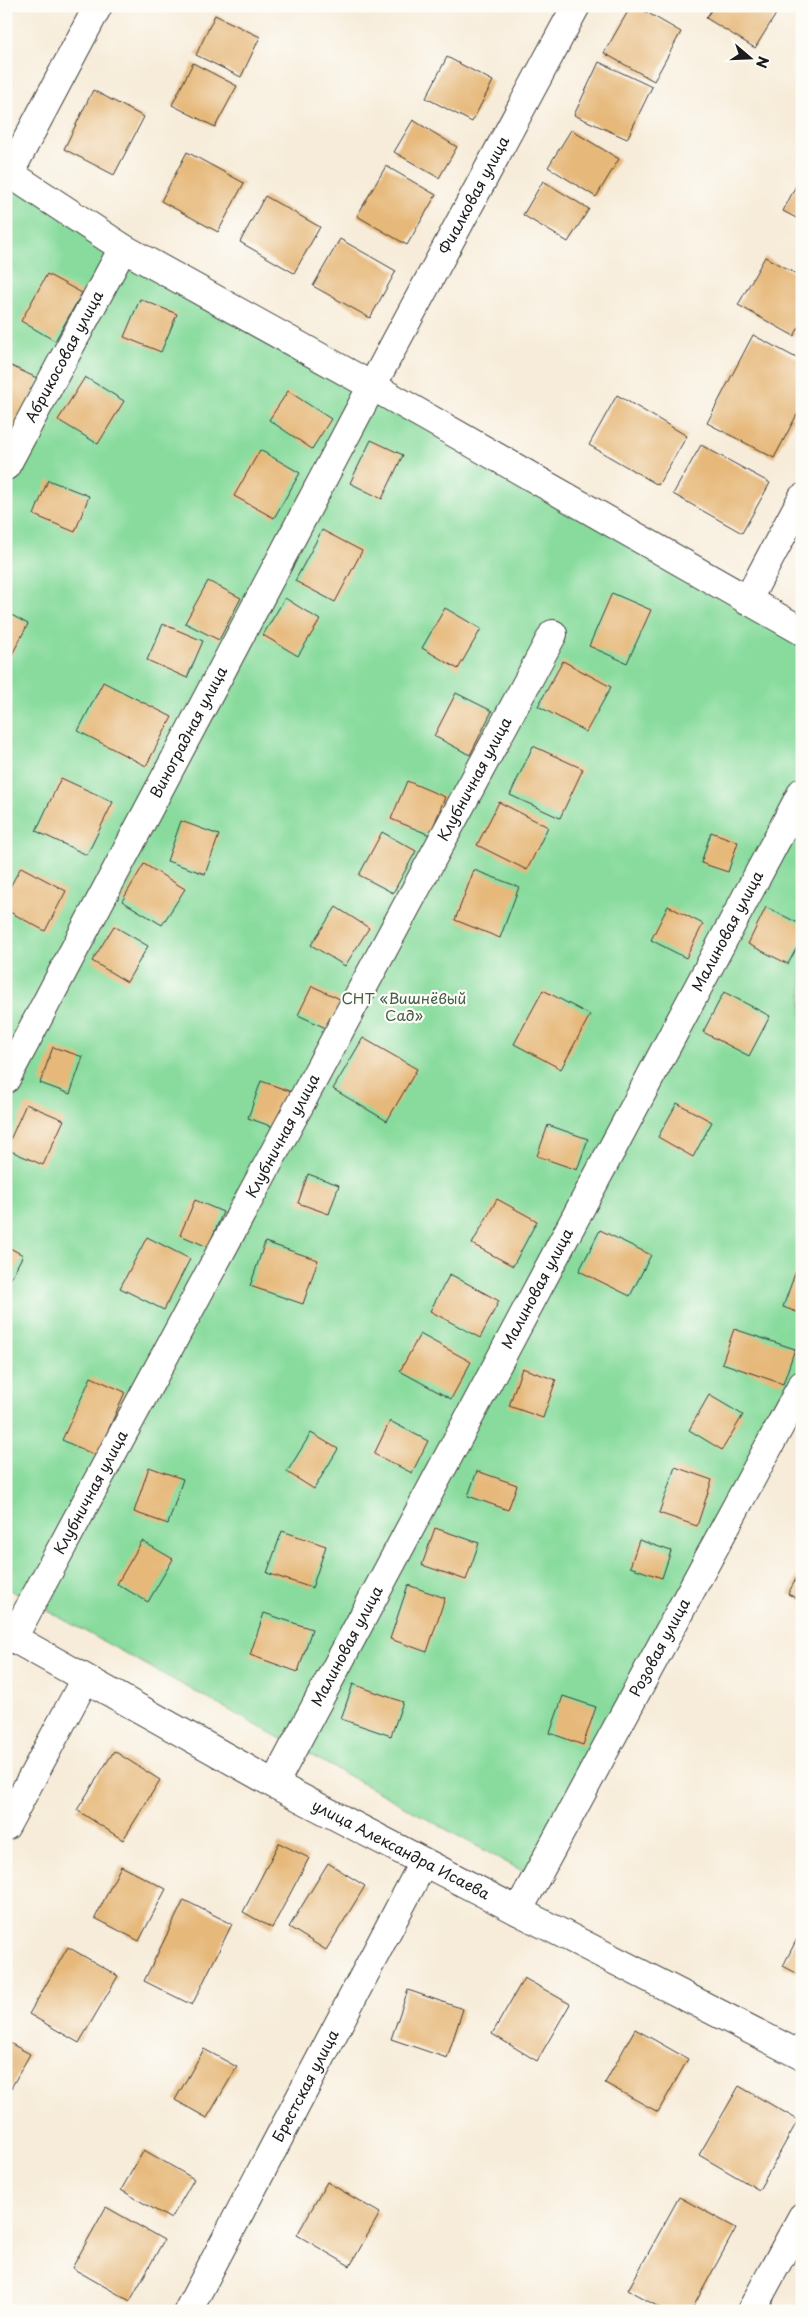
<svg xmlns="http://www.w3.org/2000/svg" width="808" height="2317" viewBox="0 0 808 2317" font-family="'Playpen Sans',sans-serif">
<rect width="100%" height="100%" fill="#fdfcf7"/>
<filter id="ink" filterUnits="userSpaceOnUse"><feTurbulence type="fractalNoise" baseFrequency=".02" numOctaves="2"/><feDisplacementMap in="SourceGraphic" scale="10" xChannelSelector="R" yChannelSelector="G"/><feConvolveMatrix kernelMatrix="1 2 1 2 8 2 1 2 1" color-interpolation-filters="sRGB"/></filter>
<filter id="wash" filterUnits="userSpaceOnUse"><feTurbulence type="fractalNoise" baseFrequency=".0096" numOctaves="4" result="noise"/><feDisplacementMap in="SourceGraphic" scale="20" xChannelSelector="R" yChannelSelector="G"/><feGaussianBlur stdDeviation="1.12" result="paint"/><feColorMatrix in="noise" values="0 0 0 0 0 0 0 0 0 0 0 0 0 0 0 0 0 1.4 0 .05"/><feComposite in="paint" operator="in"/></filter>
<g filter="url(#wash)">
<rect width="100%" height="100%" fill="#f7ecd9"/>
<path fill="#88db9d" stroke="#527c5c" d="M6,171l796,460v754l-267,493 -529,-290z"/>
<g id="blocks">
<path fill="#e6b879" d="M631,6h5l45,26 -27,49 -50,-28z
M714,6h67l-26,42 -49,-30z
M215,15l45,22 -19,40 -45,-22z
M447,57l46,24 -21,41 -46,-24z
M599,62l53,25 -25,52 -53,-24z
M193,63l44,23 -22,41 -43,-22z
M93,90l51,27 -30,58 -50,-26z
M413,120l44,27 -18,31 -45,-26z
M571,130l48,29 -23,38 -48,-30z
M187,152l57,31 -26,49 -57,-31z
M386,166l50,29 -29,50 -50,-29z
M802,174v47l-19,-10z
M543,181l46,28 -21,33 -45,-27z
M265,196l55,31 -26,46 -54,-31z
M340,239l56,32 -26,47 -57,-32z
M765,257l37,20v45l-8,14 -56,-31z
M47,274l35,19 -27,48 -34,-20z
M140,299l37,15 -16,38 -37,-15z
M753,335l49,26v44l-28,53 -67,-35z
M7,364l32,15 -27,57 -6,-3z
M85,377l39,24 -26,43 -40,-24z
M288,391l43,28 -19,30 -43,-29z
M617,395l70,41 -29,49 -69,-40z
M371,440l32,15 -21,44 -32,-16z
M701,445l69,38 -28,50 -69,-39z
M260,450l40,23 -26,45 -40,-22z
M48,480l41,16 -14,36 -41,-17z
M322,530l40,21 -27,51 -40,-21z
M208,581l33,17 -22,42 -34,-17z
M612,593l39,17 -24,53 -38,-17z
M285,598l35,22 -22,36 -35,-21z
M445,608l36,21 -23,40 -36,-21z
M6,612l22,12 -22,42z
M163,624l40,17 -16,37 -40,-18z
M563,661l48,26 -25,45 -48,-26z
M103,682l69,35 -26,49 -68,-35z
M456,693l36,18 -22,44 -36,-19z
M533,746l50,23 -23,49 -50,-23z
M61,778l52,24 -26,53 -51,-24z
M407,781l38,16 -15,38 -39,-16z
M499,802l49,25 -21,43 -50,-25z
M181,821l38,14 -14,39 -38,-13z
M382,832l34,19 -23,42 -34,-18z
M711,832l27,10 -10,30 -27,-9z
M144,864l41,25 -23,36 -40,-24z
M21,867l45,24 -21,40 -39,-21v-16z
M474,870l45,17 -19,51 -45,-18z
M668,906l35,18 -17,34 -35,-18z
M336,907l33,21 -24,38 -34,-21z
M766,907l36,18v13l-14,26 -40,-20z
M114,926l34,20 -21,36 -35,-21z
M312,986l30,14 -14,29 -30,-14z
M543,990l47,25 -29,54 -47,-25z
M724,992l46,24 -21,40 -46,-24z
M363,1038l54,31 -30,52 -54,-32z
M53,1047l30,10 -13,37 -30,-11z
M261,1081l31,11 -13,37 -31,-11z
M677,1103l35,19 -19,35 -35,-20z
M26,1104l38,16 -21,45 -37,-16z
M548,1125l40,14 -11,31 -40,-14z
M308,1174l31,11 -10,29 -31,-11z
M497,1199l40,22 -24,45 -41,-22z
M195,1200l28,12 -15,35 -28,-12z
M600,1230l51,25 -21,41 -51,-25z
M147,1237l43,22 -26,51 -44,-22z
M265,1242l53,18 -15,44 -53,-18z
M6,1246l17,9 -17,32z
M802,1254v60l-19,-7z
M450,1274l49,27 -19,37 -50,-27z
M734,1329l61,20 -12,35 -61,-21z
M420,1334l51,28 -20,37 -51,-28z
M522,1368l34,12 -13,38 -34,-12z
M91,1377l34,15 -28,64 -35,-16z
M709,1395l34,20 -21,35 -33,-20z
M390,1421l38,20 -16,32 -38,-19z
M311,1433l27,16 -24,40 -27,-17z
M149,1467l34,12 -15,45 -34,-12z
M675,1467l37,13 -15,46 -38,-13z
M477,1471l40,14 -9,25 -40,-14z
M435,1528l44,15 -13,37 -44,-15z
M282,1531l44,15 -14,42 -45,-15z
M639,1540l32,11 -9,27 -32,-11z
M142,1541l31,18 -25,43 -31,-18z
M802,1567v34l-14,-7z
M408,1585l37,13 -18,54 -37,-13z
M264,1613l48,16 -14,43 -48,-17z
M353,1684l50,18 -12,34 -50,-17z
M563,1696l33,11 -13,38 -33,-12z
M114,1751l46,29 -37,60 -46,-30z
M279,1843l30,15 -37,70 -29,-16z
M328,1863l37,23 -39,64 -37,-23z
M121,1866l45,23 -27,52 -44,-23z
M184,1900l48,24 -40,81 -48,-24z
M802,1929v47l-19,-10z
M68,1947l50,29 -39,67 -50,-29z
M524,1978l46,26 -33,57 -45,-27z
M408,1990l55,19 -16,49 -56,-19z
M635,2029l53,30 -30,53 -53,-29z
M6,2041l24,13 -24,43z
M204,2049l33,18 -30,51 -32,-18z
M739,2086l59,34 -39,70 -60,-35z
M144,2150l50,29 -23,40 -50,-29z
M327,2182l53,31 -30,53 -53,-31z
M679,2197l57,31 -45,83h-25l-38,-21z
M106,2207l58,33 -34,61 -58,-33z"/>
</g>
</g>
<g filter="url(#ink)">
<use href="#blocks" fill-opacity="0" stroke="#3d3b38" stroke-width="1"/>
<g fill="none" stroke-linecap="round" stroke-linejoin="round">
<g stroke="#3d3b38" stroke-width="30">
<g id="street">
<path d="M6,171l117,77 249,138 430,245"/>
<path d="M10,172l88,-166"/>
<path id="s1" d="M6,466l117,-218"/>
<path d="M747,601l55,-103"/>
<path id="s2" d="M6,1079l366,-693 204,-380"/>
<path id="s3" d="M6,1634l268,150 244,127 284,145"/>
<path id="s4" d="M13,1638l540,-1004"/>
<path id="s5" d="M274,1784l528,-992"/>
<path d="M6,1826l79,-147"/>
<path id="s6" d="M518,1911l284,-526"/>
<path id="s7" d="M188,2311l235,-448"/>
<path d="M751,2311l51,-94"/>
</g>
</g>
<use href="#street" stroke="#fff" stroke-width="28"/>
</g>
</g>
<g text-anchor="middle" stroke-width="4.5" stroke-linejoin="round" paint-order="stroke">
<g font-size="15" fill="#1c1c1c" stroke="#fdfcf7">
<text dy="5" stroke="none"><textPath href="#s2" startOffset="1000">Фиалковая улица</textPath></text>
<text dy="5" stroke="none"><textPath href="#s1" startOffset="124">Абрикосовая улица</textPath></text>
<text dy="5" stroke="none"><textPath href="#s2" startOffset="392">Виноградная улица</textPath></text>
<text dy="5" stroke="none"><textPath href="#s4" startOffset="975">Клубничная улица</textPath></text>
<text dy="5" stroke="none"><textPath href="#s5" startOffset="966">Малиновая улица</textPath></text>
<text dy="5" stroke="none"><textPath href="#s4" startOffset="570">Клубничная улица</textPath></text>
<text dy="5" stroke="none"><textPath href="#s5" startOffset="561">Малиновая улица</textPath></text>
<text dy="5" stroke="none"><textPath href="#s4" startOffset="165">Клубничная улица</textPath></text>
<text dy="5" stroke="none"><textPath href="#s5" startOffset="156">Малиновая улица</textPath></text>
<text dy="5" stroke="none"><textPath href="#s6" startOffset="299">Розовая улица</textPath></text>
<text dy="5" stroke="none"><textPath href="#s3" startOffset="450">улица Александра Исаева</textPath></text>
<text dy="5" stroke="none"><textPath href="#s7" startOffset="254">Брестская улица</textPath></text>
</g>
<g font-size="15" fill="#425f49" stroke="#fdfcf7">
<text x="404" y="1004">СНТ «Вишнёвый<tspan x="404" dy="17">Cад»</tspan></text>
</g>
</g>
<rect width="808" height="2317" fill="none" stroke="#fdfcf7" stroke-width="25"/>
<g transform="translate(750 58) rotate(109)" stroke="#fdfcf7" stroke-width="4" paint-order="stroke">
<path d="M0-4L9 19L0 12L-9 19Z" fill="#1c1c1c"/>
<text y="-8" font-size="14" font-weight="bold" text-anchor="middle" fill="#1c1c1c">N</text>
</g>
</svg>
